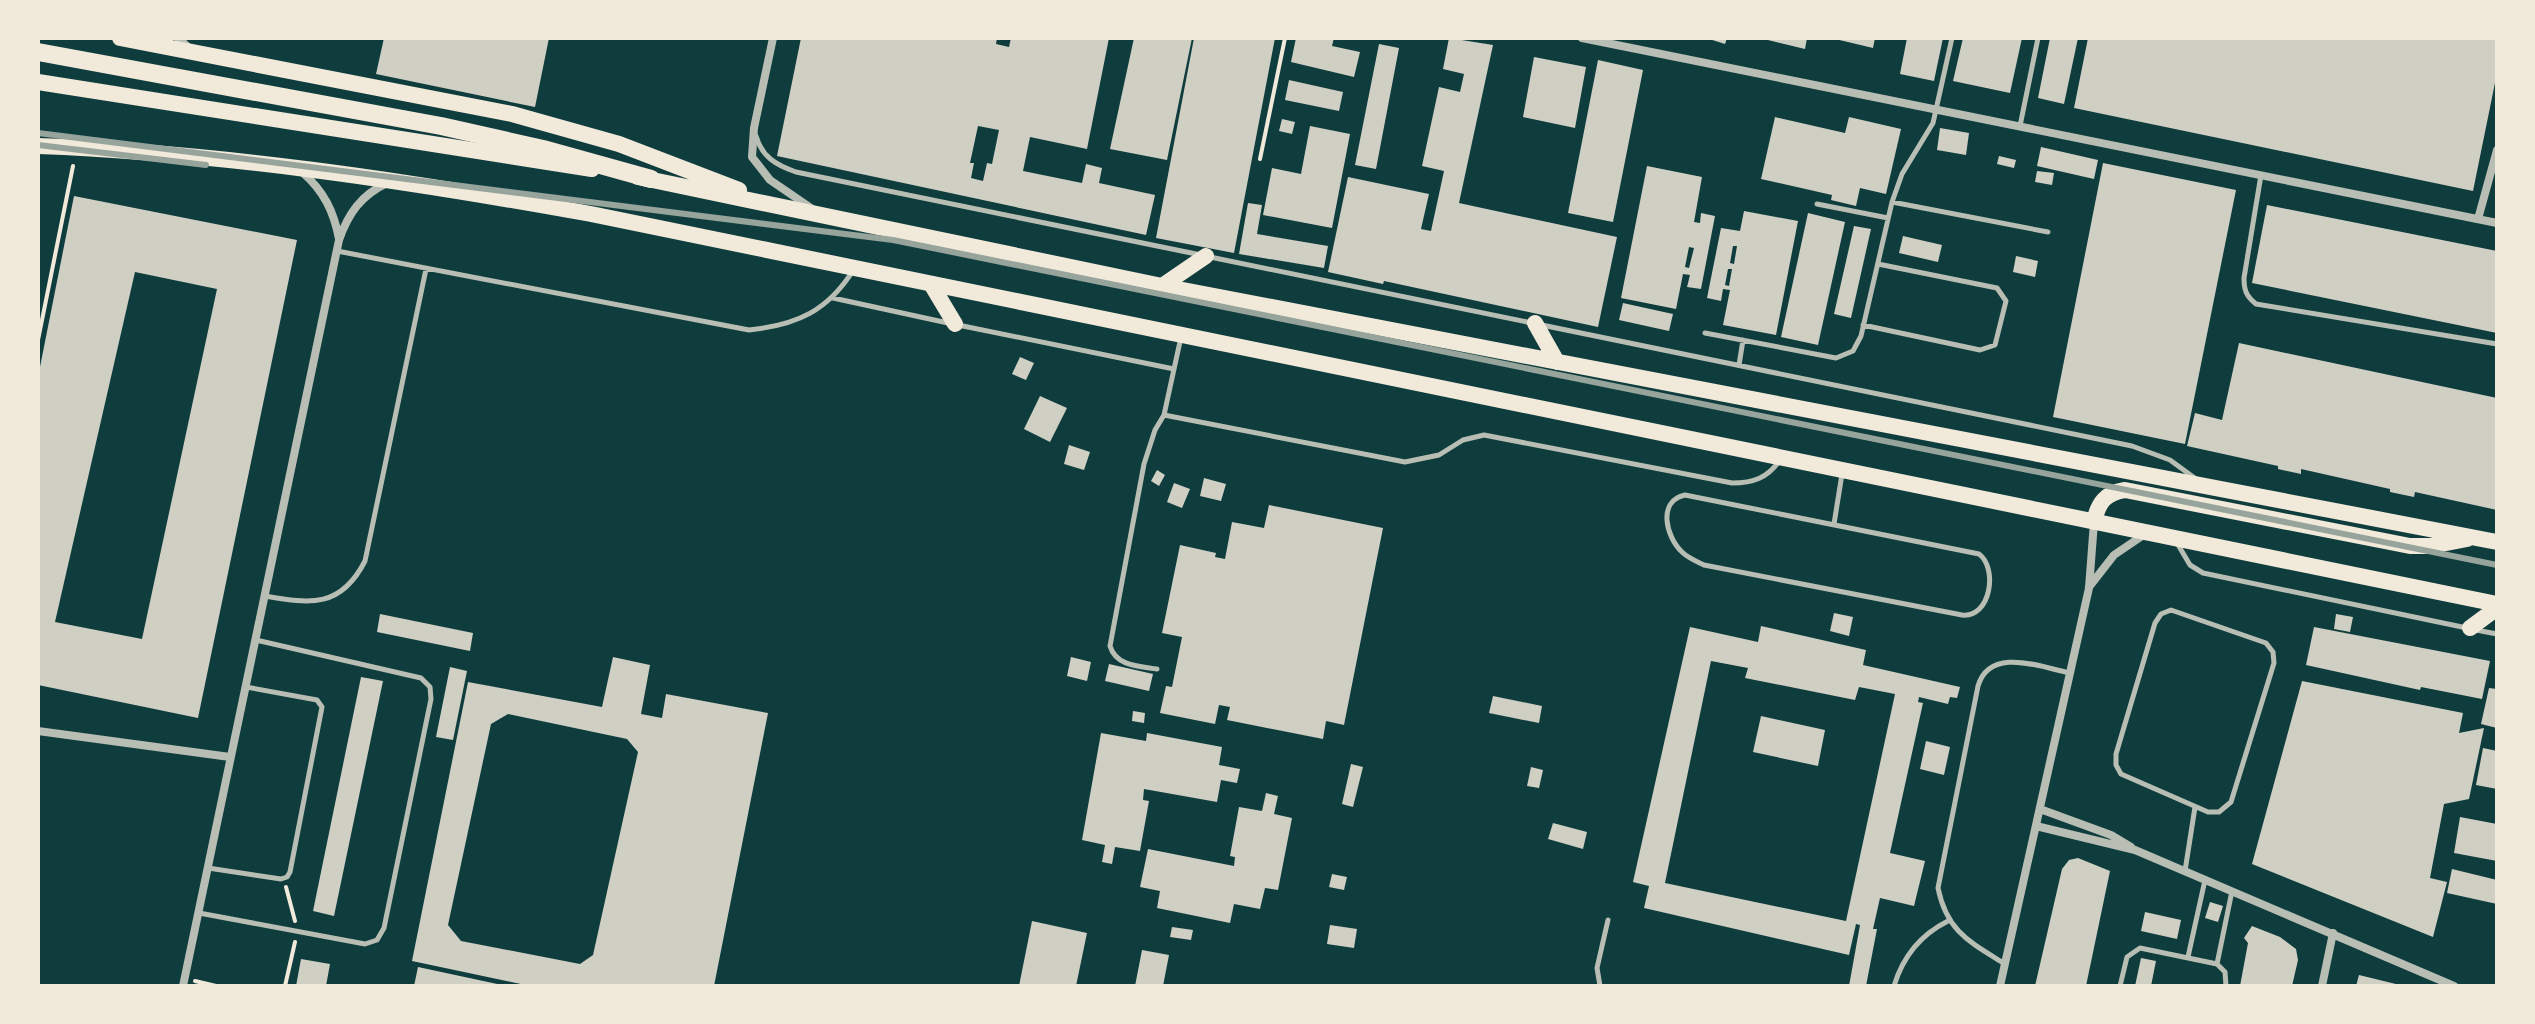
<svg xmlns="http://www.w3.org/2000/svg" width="2535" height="1024" viewBox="0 0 2535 1024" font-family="Helvetica,sans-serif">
<rect width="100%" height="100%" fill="#0f3d3e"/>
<path fill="#cfcfc3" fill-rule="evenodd" d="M384,38h165l-14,69 -159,-33z
M801,38h196l-1,6 13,3 2,-9h98l-22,111 -57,-12 -7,34 59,12 4,-19 16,4 -3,15 56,12 -9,40 -369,-79zM978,126l21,4 -7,34 -5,-1 -4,18 -12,-3 3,-15h-4z
M1134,38h58l-25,122 -57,-11z
M1194,38h81l-41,215 -78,-15z
M1296,38h38l-2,8 28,6 -6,25 -63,-15z
M1449,38l44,7 -34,158 158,34 -19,90 -214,-46 -1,3 -55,-12 20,-95 81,17 -8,35 10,2 13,-60 -22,-5 17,-79 21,5 4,-18 -21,-5z
M1706,38h21l-2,6z
M1760,38h47l-2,11z
M1831,38h44l-2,10z
M1907,38h36l-9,43 -34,-7z
M1963,38h59l-12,55 -57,-12z
M2050,38h28l-14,66 -26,-6z
M2088,38h409v35l-24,118 -399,-83z
M1379,44l20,4 -23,121 -21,-4z
M1534,57l52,10 -11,61 -52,-11z
M1598,60l45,10 -30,152 -45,-9z
M1289,80l54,12 -4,19 -54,-11z
M1775,117l70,16 4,-16 52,12 -15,65 -26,-6 -4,18 -25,-6 1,-5 -71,-16z
M1282,119l13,3 -3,12 -13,-3z
M1310,126l40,8 -18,94 -69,-13 9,-47 29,6z
M1940,128l29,5 -3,22 -29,-5z
M2041,147l57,13 -4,19 -57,-13z
M1999,156l17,4 -2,8 -17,-4z
M2103,163l133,27 -51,254 -132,-27z
M1647,166l55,11 -8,45 6,1 1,-10 14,3 -14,73 -14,-2 3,-12 -7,-1 -7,35 -55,-11zM1689,247l5,1 -5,20 -4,-1z
M2037,171l17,2 -2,12 -17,-3z
M74,196l223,44 -99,478 -160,-33v-308zM135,272l82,17 -75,350 -87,-17z
M1248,203l14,2 -5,29 71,12 -4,22 -85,-14z
M2267,205l230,46v82l-245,-50z
M1744,211l54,10 -22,114 -53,-10 7,-35 -7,-1 -2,12 -14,-3 14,-70 19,3zM1733,246h4l-3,18 -4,-1zM1728,269h4l-3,17 -4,-1z
M1808,213l37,9 -27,123 -37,-8z
M1854,226l17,3 -20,89 -17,-4z
M1903,236l39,9 -4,17 -39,-9z
M2016,256l22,5 -3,16 -22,-5z
M1623,303l50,11 -4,17 -50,-11z
M2239,343l258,55v112l-82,-18 -1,5 -24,-5v-3l-89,-20v5l-23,-5v-3l-91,-20 8,-33 27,7z
M1020,357l14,6 -8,17 -14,-6z
M1040,396l27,12 -17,34 -26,-13z
M1069,445l21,7 -6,18 -20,-6z
M1157,470l8,5 -6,11 -8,-5z
M1204,478l22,6 -5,17 -21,-5z
M1174,483l16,6 -8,19 -15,-6z
M1269,505l114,23 -39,197 -18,-4 -3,18 -96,-19 3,-13 -11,-2 -4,19 -55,-11 6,-27 6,1 10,-50 -20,-4 18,-88 36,8 -1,4 10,2 7,-37 32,6z
M1834,613l19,4 -4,19 -19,-5z
M380,614l93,19 -3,18 -93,-19z
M2336,614l17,3 -3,15 -16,-3z
M1761,626l105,24 -3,15 97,22 -3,11 -7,-1 -2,7 -29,-7 -1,5 5,1 -33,150 35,8 -11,45 -34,-8 -7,31h4l-11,57h-17l11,-61 -4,-1 -7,31 -205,-47 5,-22 -16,-4 57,-255 68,15zM1711,661l37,7 -3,10 110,22 4,-13 36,7 -49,227 -181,-38z
M2314,627l176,34 -8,38 -61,-12 -1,3 -114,-25z
M613,657l37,8 -9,49 21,4 4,-24 102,19 -54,273h-184l-118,-25 56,-279 134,25zM508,714l119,25 11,13 -45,203 -13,9 -119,-23 -13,-16 43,-201z
M1071,657l20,5 -4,19 -20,-5z
M1109,664l44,10 -4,17 -44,-10z
M450,667l17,4 -14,69 -17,-3z
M361,677l22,4 -49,235 -21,-5z
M2302,681l161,32 -4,20 25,-5 -15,71 -25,5 -14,74 17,4 -14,55 -181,-73z
M2489,688l8,1v39l-16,-4z
M1493,696l49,10 -3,17 -50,-10z
M1133,711l12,2 -1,10 -12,-2z
M1761,716l64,14 -7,36 -65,-14z
M1101,733l45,8 1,-8 75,14 -3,18 21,4 -3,14 -16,-3 -4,22 -73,-13 -1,11 6,1 -9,50 -25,-4 -3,17 -10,-2 3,-17 -23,-5z
M1926,741l24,6 -6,28 -24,-6z
M2483,748l14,3v38l-21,-4z
M1351,764l12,3 -10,40 -11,-3z
M1531,767l12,3 -4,18 -12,-2z
M1266,793l12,3 -4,18 18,4 -14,72 -13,-2 -5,21 -26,-5 -4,19 -73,-15 3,-17 -20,-4 8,-38 86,17 1,-9 -5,-1 9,-49 23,4z
M2460,817l37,7v37l-43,-8z
M1553,823l34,9 -4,17 -35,-10z
M2078,858l32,13 -24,115h-51l27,-117 7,-9z
M2452,869l45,11v24l-50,-11z
M1332,874l15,3 -3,13 -15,-3z
M2210,902l13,4 -5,16 -13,-4z
M2145,912l36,8 -4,19 -36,-8z
M1032,921l55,12 -11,53h-57z
M1330,925l27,4 -3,19 -27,-4z
M2252,926l28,11 16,12 2,11 -6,26h-52l8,-43 -4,-5z
M1172,927l21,3 -2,10 -21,-3z
M1142,950l27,5 -6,31h-28z
M2141,958l15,3 -5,25h-16z
M301,959l29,5 -4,22h-30z
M418,967l84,18v1h-88z
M2359,975l41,10v1h-44z"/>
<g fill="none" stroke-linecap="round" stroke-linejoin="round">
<path stroke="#f1e9da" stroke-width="4" d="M1260,159l25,-121
M38,340l35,-174
M286,887l9,34
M195,981l21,5
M285,986l10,-44"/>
<path stroke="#b8beb3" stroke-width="5" d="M2020,126l18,-88
M756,136c6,21 20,29 40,36l405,83
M2261,175l-17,103c0,12 2,18 12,26l241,40
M1892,202l156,30
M1817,204l71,14
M337,251l412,79c48,-5 79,-19 105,-61
M1210,257l922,189 38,14 26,19
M833,298l115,25
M958,325l216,44
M1863,325l117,25 15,-5 11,-44 -9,-13 -119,-24
M1705,333l131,25 17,-7 8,-15 31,-134 10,-28 31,-51 19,-85
M1739,365l4,-25
M1164,415l241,47 34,-7 24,-15 21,-5 248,48c21,0 36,-5 48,-23
M1685,495l294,59c19,14 12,64 -17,61l-258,-50c-8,-4 -16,-7 -22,-13 -16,-15 -25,-51 3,-57z
M1834,524l8,-50
M2177,543l13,22 13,8 264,55
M265,596c46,8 76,12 100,-35l61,-292
M2171,610l95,33 7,9 1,11 -43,139 -12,10h-11l-87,-38 -5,-9v-11l39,-131 6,-9z
M2476,630l21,4
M1157,669c-19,-3 -41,-3 -47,-23l34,-182 11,-34 9,-15 17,-78
M208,868l73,11 6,-2 3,-5 32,-165 -5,-7 -71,-13
M2185,871l10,-64
M199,913l166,31 12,-4 7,-12 47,-229 -1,-12 -9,-9 -165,-38
M2188,957l17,-77
M2005,964c-35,-22 -58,-32 -67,-76l40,-202c12,-40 62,-19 92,-13
M2217,964l15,-73
M1600,986l-3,-18 11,-48
M1894,986c9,-30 26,-51 54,-65
M2120,986l7,-29 13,-9 77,16 8,8 1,14"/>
<path stroke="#b8beb3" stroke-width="8" d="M178,38l11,10
M773,38l-19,90 -2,29 18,23 41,28
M1582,38l915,185
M302,172c22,19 32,40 37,67
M2478,219l19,-69
M2089,587l25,-32 31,-21
M38,731l192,26
M2040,809l71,26 20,12
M2036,826l99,24 319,136
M183,986l156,-746c9,-26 22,-45 48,-57
M2000,986l89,-398 5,-66
M2322,986l11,-53"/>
<path stroke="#f1e9da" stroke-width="16" d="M120,38l392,76 107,30 120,46
M38,82l554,87
M38,146c185,7 371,35 553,68l1906,390
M638,177l524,109 1335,256
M931,284l24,40
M1162,286l44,-30
M1535,323l22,39
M2094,522c4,-19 11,-29 31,-32l285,56h21l36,-7
M2470,628l27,-20"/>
<path stroke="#f1e9da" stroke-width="18" d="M38,52l403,74 102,23 108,30"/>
<path stroke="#97a49c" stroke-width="6" d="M38,133l855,107 1604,325
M38,145l168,20"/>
</g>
<rect width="2535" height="1024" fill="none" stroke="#f1e9da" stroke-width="80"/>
</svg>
